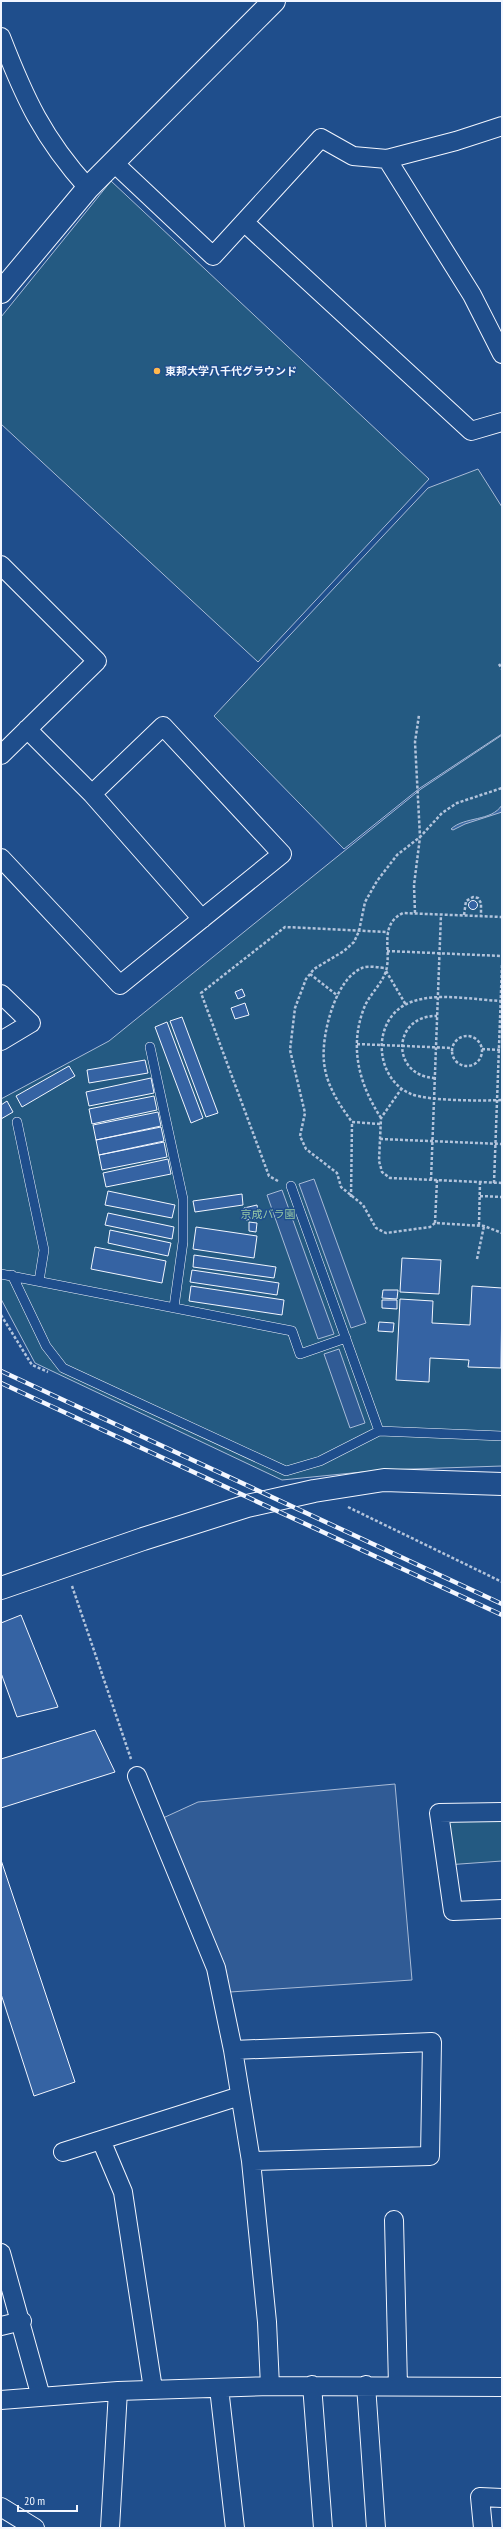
<svg xmlns="http://www.w3.org/2000/svg" width="503" height="2529" viewBox="0 0 503 2529" font-family="'PT Sans Narrow','Noto Sans JP',sans-serif">
<rect width="100%" height="100%" fill="#1f4e8c"/>
<path fill="#245a82" stroke="#a8bbd7" d="M111,181l318,298 -171,183 -257,-238v-107z
M478,469l24,38v227l-82,54 -76,61 -130,-133 214,-228z
M502,735v731l-120,4 -100,10 -247,-117 -34,-64v-200l108,-58 312,-252z
M502,1812v49l-56,4 -7,-52z"/>
<path fill="#305b95" stroke="#a8bbd7" d="M314,1179l52,144 -15,5 -52,-144z
M282,1190l52,144 -16,5 -51,-144z
M339,1349l26,74 -15,5 -26,-74z
M395,1784l17,196 -182,12 -5,-26 -62,-148 35,-16z"/>
<path fill="#3b69a3" stroke="#a8bbd7" d="M502,805v7l-37,12 -12,6 -2,-1c14,-13 40,-7 51,-24z"/>
<path fill="#3563a3" stroke="#f2f6ff" d="M468.5 905a4.5 4.5 0 1 1 9 0a4.5 4.5 0 1 1-9 0Z
M242,989l3,7 -7,3 -3,-7z
M245,1003l4,12 -14,4 -4,-11z
M182,1017l36,96 -12,4 -36,-96z
M167,1022l36,96 -12,5 -36,-96z
M145,1060l3,13 -59,10 -2,-13z
M69,1066l6,10 -53,31 -6,-11z
M151,1078l3,15 -65,13 -3,-14z
M154,1096l3,14 -65,14 -3,-15z
M7,1101l6,11 -12,7v-14z
M158,1112l3,14 -65,14 -3,-15z
M161,1127l3,14 -65,14 -3,-15z
M164,1142l3,15 -65,13 -3,-15z
M168,1159l3,15 -65,13 -3,-14z
M108,1191l67,14 -3,13 -67,-13z
M242,1194l1,11 -48,7 -2,-11z
M257,1205l2,13 -13,2 -2,-12z
M108,1213l66,14 -2,12 -67,-14z
M249,1222l8,1 -1,9 -7,-1z
M196,1227l61,9 -3,22 -61,-9z
M110,1230l61,13 -3,13 -60,-13z
M95,1247l71,14 -4,22 -71,-14z
M194,1255l82,12 -2,11 -81,-11z
M402,1258l39,2 -2,34 -39,-2z
M192,1270l87,13 -2,12 -87,-13z
M191,1286l93,14 -2,15 -93,-14z
M472,1286l30,2 -1,80 -33,-1 1,-7 -39,-2 -1,24 -33,-2 4,-81 33,2 -1,22 38,2z
M383,1290h15l-1,9 -15,-1z
M382,1300h15v9l-15,-1z
M379,1322l15,1 -1,9 -15,-1z
M21,1615l37,92 -41,10 -16,-44v-50z
M95,1730l20,42 -114,36v-49z
M1,1860l74,222 -41,14 -33,-102z"/>
<g fill="none" stroke-linecap="round" stroke-linejoin="round">
<g stroke="#f2f6ff" stroke-width="10">
<path id="service" d="M150,1047l33,152v43l-9,65
M17,1122l27,128 -5,31
M291,1186l88,245 123,5
M1,1274l291,57 8,23 46,-16
M12,1275l34,71 17,22 223,103 34,-10 59,-30"/>
</g>
<g stroke="#f2f6ff" stroke-width="20">
<path id="minor" d="M1,37c24,62 42,101 87,151
M387,159l85,136 30,59
M113,162l100,94 108,-118 32,18 34,3 69,-18 46,-15
M244,222l227,209 31,-9
M1,565l96,96 -96,94
M27,729l65,65 110,125
M1,858l119,127 162,-131 -119,-128 -71,68
M1,994l30,29 -30,18
M137,1776l79,192 17,82 18,111 16,161 3,64
M502,1812l-63,1 14,98 49,-2
M233,2050l199,-8 -2,114 -179,5
M101,2140l22,52 30,197
M63,2152l177,-56
M394,2220l4,166
M1,2253l40,144
M1,2326l21,-5
M312,2385l11,143
M366,2385l10,143
M219,2388l16,140
M1,2400l117,-9 152,-5 232,1
M1,2507l34,21
M110,2528l8,-137
M483,2528l-3,-31 22,1"/>
</g>
<g stroke="#f2f6ff" stroke-width="24">
<path id="tertiary" d="M1,292l87,-104 186,-187
M1,1588l142,-49 104,-33 67,-15 70,-11 118,4"/>
</g>
<path stroke="#b3c4dc" stroke-width="2.5" stroke-dasharray="3 2" stroke-linecap="butt" d="M499,664l3,5
M415,913l-1,-28 6,-48 -5,-95 4,-27
M464,915l2,-14 7,-4 5,1 3,5v13
M387,951l115,5
M386,971l20,34
M310,974l28,22
M502,1001c-28,-1 -64,-9 -91,1 -40,15 -38,76 0,92 18,7 70,7 91,6
M452 1051a15 15 0 1 1 30 0a15 15 0 1 1-30 0Z
M357,1044l95,4
M482,1049l20,1
M435,1078c-45,-2 -43,-63 2,-62
M402,1088l-21,30 -2,43 3,11 8,6 112,5
M381,1118c-22,-34 -32,-71 -17,-110 5,-13 18,-24 22,-37 6,-20 -8,-46 17,-58l99,4
M380,1124l-28,-2c-13,-18 -26,-37 -28,-60 -3,-26 11,-83 38,-94 6,-3 18,0 24,0
M380,1139l122,5
M431,1180l10,-266
M437,1180l-2,43 49,3 18,7
M278,1181l-9,-5 -68,-183 84,-66 103,5
M494,1183l8,-218
M480,1196l22,1
M351,1197l1,-75
M435,1223l-5,4 -44,6 -10,-5 -13,-23 -22,-18 -4,-14 -31,-24 -6,-13 5,-23 -15,-63 5,-42 11,-29 8,-10 30,-18 10,-9 5,-11 6,-29 12,-21 20,-26 23,-18 22,-24 15,-10 45,-15
M479,1225l1,-43
M477,1259l7,-33
M1,1315l31,50 16,7
M348,1507l154,75
M72,1586l59,173"/>
<use href="#service" stroke="#1f4e8c" stroke-width="9"/>
<use href="#minor" stroke="#1f4e8c" stroke-width="18"/>
<use href="#tertiary" stroke="#1f4e8c" stroke-width="22"/>
<g stroke="#f2f6ff" stroke-width="4.5">
<path id="rail" d="M1,1371l501,233
M1,1383l501,232"/>
</g>
<use href="#rail" stroke="#1f4e8c" stroke-width="3" stroke-dasharray="9" stroke-linecap="butt"/>
</g>
<circle fill="#ffb74d" stroke="#1f4e8c" stroke-width="1.5" cx="157" cy="371" r="4"/>
<g text-anchor="middle" stroke-width="3" stroke-linejoin="round" paint-order="stroke">
<g font-size="11" font-weight="bold" fill="#f2f6ff" stroke="#1f4e8c" text-anchor="start">
<text x="165" y="375">東邦大学八千代グラウンド</text>
</g>
<g font-size="11" fill="#97c8a6" stroke="#1f4e8c">
<text x="268" y="1218">京成バラ園</text>
</g>
</g>
<rect width="503" height="2529" fill="none" stroke="#f2f6ff" stroke-width="4"/>
<path d="M18 2505v6h59v-6" fill="none" stroke="#f2f6ff" stroke-width="2"/>
<text x="24" y="2505" font-size="12" fill="#f2f6ff" stroke="#1f4e8c" stroke-width="3" paint-order="stroke">20 m</text>
</svg>
